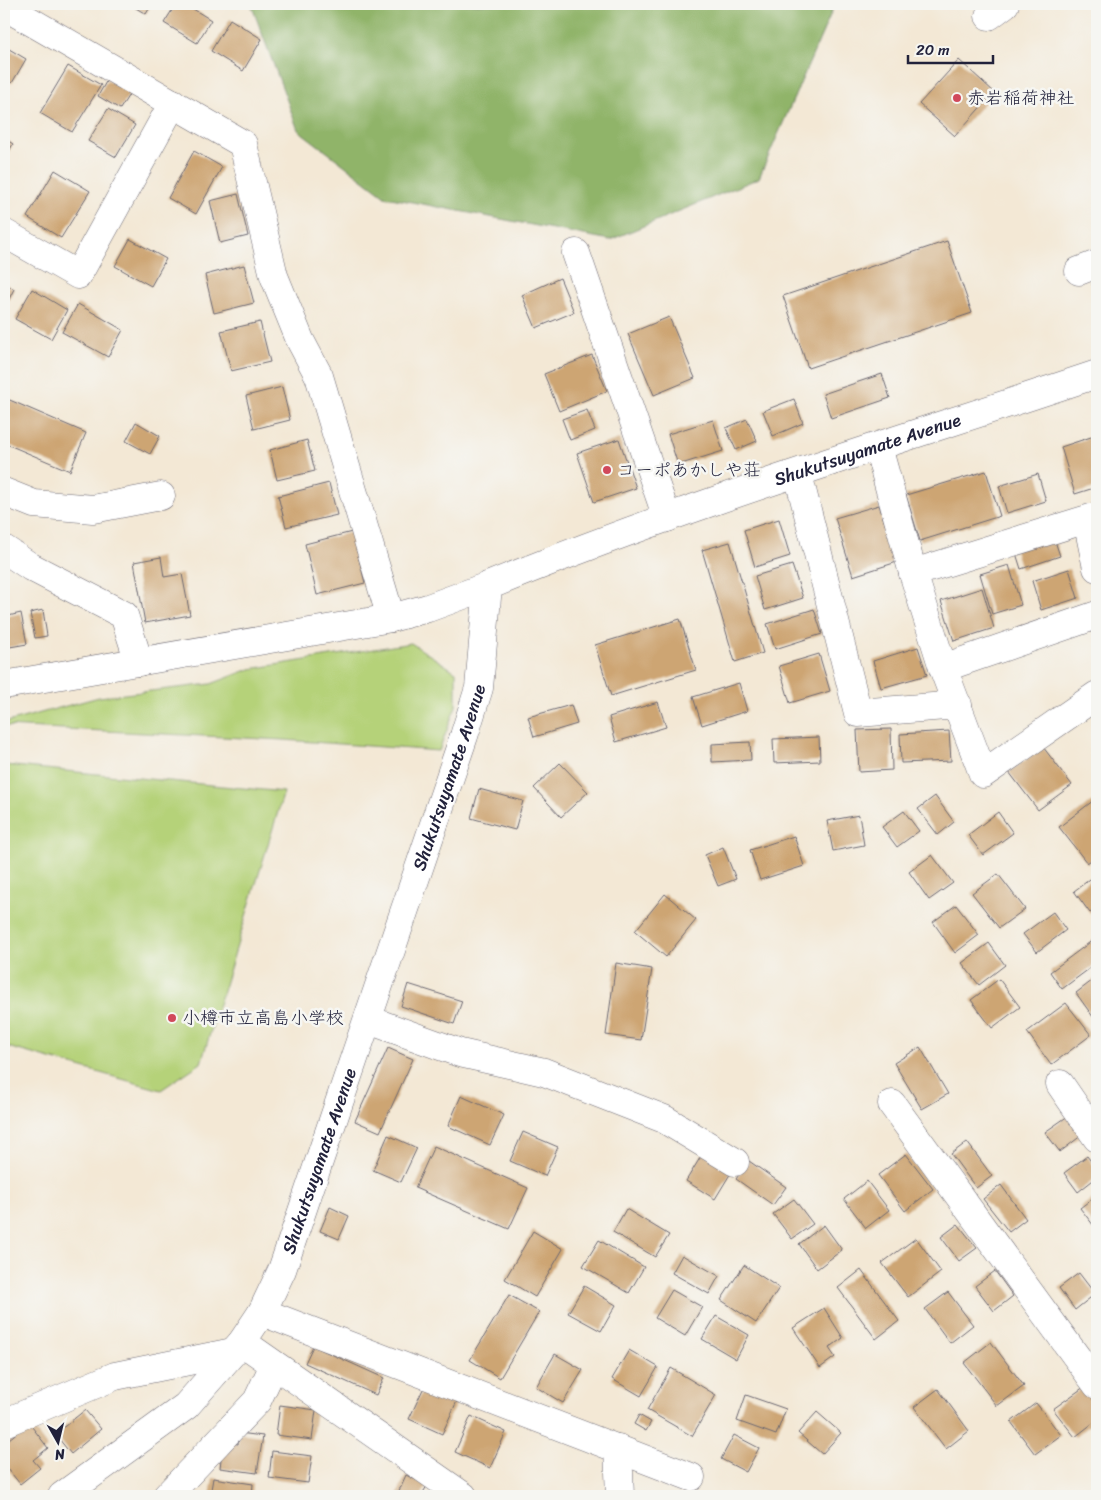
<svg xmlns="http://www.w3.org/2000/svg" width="1101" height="1500" viewBox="0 0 1101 1500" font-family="Sriracha,'Klee One',sans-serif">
<rect width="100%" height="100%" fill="#f6f6f2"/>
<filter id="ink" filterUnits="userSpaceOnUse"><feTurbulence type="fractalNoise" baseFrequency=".02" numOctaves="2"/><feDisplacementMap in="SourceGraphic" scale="10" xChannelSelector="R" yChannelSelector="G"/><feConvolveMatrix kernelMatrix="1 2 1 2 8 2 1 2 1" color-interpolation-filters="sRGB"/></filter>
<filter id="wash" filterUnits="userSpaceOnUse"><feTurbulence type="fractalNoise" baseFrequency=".0096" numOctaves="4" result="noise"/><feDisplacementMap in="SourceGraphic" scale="20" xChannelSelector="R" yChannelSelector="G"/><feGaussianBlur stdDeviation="1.12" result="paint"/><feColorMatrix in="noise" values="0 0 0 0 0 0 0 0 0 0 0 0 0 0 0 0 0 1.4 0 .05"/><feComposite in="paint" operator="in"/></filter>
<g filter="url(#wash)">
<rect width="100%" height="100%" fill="#f3e8d5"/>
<path fill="#b5d279" stroke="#6c7a5a" d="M411,643l45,29v34l-17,45 -155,-11 -280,-14v-3l95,-26 112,-13 39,-15z
M4,765l280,27 -83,271 -40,27 -157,-44z"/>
<path fill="#90b469" stroke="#596b52" d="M251,4h584l-76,174 -149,62 -224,-43 -88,-67z"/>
<g id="blocks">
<path fill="#cda573" d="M129,4h23l-6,10z
M176,4h9l26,16 -14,23 -33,-20z
M230,19l32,20 -19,32 -32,-20z
M4,46l22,13 -14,24 -8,-5z
M959,60l35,32 -39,44 -36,-32z
M68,66l33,19 -29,47 -32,-19z
M107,80l23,13 -10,16 -22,-13z
M108,109l27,16 -19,32 -28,-16z
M4,138l9,6 -9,16z
M194,151l28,16 -26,47 -28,-16z
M55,170l35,21 -29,47 -34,-21z
M238,194l10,42 -28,7 -10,-42z
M130,239l36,20 -15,27 -36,-20z
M947,241l25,72 -164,55 -25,-72z
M244,265l10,38 -40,10 -9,-38z
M560,278l14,34 -38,16 -14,-33z
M1097,282v18l-5,-16z
M4,283l10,6 -10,20z
M32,289l35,21 -16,29 -36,-20z
M78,304l45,26 -15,27 -46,-25z
M669,317l26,61 -41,17 -26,-61z
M260,322l10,40 -39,9 -10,-40z
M592,355l15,36 -48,20 -15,-37z
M882,374l8,24 -59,20 -8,-24z
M282,387l8,33 -36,9 -8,-33z
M5,398l81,35 -16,38 -66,-28z
M794,399l9,24 -30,13 -10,-25z
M587,410l8,20 -25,10 -8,-21z
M747,419l10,22 -21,9 -10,-22z
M713,420l10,31 -45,14 -10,-31z
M136,422l24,14 -10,18 -24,-13z
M1097,435v52l-22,7 -14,-47z
M619,439l17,49 -42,14 -17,-49z
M307,440l8,31 -38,9 -7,-30z
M986,471l14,45 -80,25 -14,-46z
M1038,474l8,27 -39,12 -8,-27z
M329,483l8,32 -51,12 -8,-31z
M879,505l18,57 -44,14 -18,-58z
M779,519l11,37 -35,11 -11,-37z
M352,532l13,51 -48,12 -12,-51z
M1054,538l6,18 -39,13 -6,-19z
M730,542l33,111 -28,9 -33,-112z
M161,557l3,20 18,-3 8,41 -45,8 -11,-61z
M792,565l11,33 -38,12 -10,-34z
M1009,565l12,40 -29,9 -12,-40z
M1069,569l9,29 -37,12 -9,-29z
M982,588l12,40 -40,13 -13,-40z
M814,609l8,25 -47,15 -8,-25z
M43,610l4,26 -12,2 -5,-25z
M21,613l6,31 -23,4v-31z
M680,619l16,51 -85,26 -16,-51z
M918,647l9,28 -46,13 -8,-27z
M819,654l11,37 -40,12 -11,-37z
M739,683l8,28 -45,14 -9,-28z
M658,702l8,25 -50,15 -7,-25z
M571,705l6,19 -43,13 -6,-20z
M891,729l1,41 -33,2 -2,-42z
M949,731l2,30 -50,2 -1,-29z
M819,737l1,24 -46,2 -1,-24z
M750,742l1,18 -39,2v-18z
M1043,747l29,38 -34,25 -29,-38z
M560,763l28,29 -27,25 -27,-29z
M479,789l44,12 -8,29 -44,-12z
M935,796l19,26 -16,13 -20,-26z
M1094,800l3,4v52l-10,7 -28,-36z
M904,811l15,20 -22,16 -15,-20z
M998,812l15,21 -30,22 -15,-20z
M859,815l5,30 -31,6 -6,-30z
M794,836l10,30 -44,14 -10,-30z
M723,847l13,32 -18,7 -13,-31z
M932,855l21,28 -24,17 -20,-28z
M998,874l27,35 -26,19 -27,-35z
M1097,874v34l-7,5 -16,-22z
M665,894l31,26 -30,37 -31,-26z
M956,905l23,30 -24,18 -22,-31z
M1053,912l13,18 -29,22 -14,-18z
M1097,937v26l-35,26 -12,-17z
M989,943l16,22 -26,20 -17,-22z
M616,963l36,6 -11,71 -35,-5z
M1097,977v42l-1,2 -20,-28z
M999,979l21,28 -28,21 -21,-28z
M408,984l54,17 -8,23 -53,-18z
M1066,1003l25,32 -40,30 -24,-33z
M920,1047l28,47 -26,15 -28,-46z
M388,1048l25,11 -33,73 -25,-11z
M461,1096l43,19 -14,30 -42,-19z
M1068,1116l14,19 -22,17 -15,-20z
M523,1132l35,15 -13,29 -35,-15z
M388,1135l29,13 -16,34 -28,-12z
M967,1142l25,34 -16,12 -25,-34z
M434,1146l94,42 -19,41 -94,-41z
M703,1153l29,18 -17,28 -29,-18z
M906,1154l27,35 -28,22 -27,-36z
M1087,1156l10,13v8l-19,15 -14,-19z
M749,1161l37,26 -13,18 -37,-26z
M867,1181l22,29 -23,18 -22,-29z
M1001,1185l25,34 -17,13 -26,-33z
M1097,1195v28l-3,3 -14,-18z
M794,1199l19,25 -21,15 -19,-25z
M330,1207l19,9 -10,23 -19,-8z
M626,1209l43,26 -14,22 -42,-25z
M958,1224l19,24 -18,13 -18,-24z
M824,1225l18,25 -25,19 -18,-25z
M533,1231l30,18 -28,48 -30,-18z
M916,1238l25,34 -33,25 -26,-34z
M599,1240l45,27 -15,26 -46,-27z
M682,1255l37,21 -10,18 -37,-21z
M744,1265l35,23 -23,35 -35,-23z
M861,1270l38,51 -23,18 -38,-51z
M995,1271l18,25 -19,15 -19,-25z
M1079,1273l16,21 -20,16 -16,-22z
M584,1286l32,19 -15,26 -33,-18z
M672,1290l30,17 -17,29 -30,-18z
M948,1292l25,33 -23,18 -25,-34z
M509,1295l30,17 -39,66 -30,-18z
M824,1308l19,30 -14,10 6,9 -15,11 -27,-40z
M716,1316l33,19 -13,24 -34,-20z
M991,1342l33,44 -27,20 -33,-43z
M313,1346l71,32 -8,17 -71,-32z
M629,1350l29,17 -17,29 -29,-17z
M555,1354l28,16 -20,33 -27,-16z
M671,1368l45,27 -24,41 -45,-26z
M424,1387l33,14 -15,33 -33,-15z
M1084,1387l13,18v15l-22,17 -22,-28z
M938,1389l31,42 -23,18 -32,-42z
M746,1395l40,14 -10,26 -39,-14z
M1036,1403l25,32 -26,19 -24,-32z
M280,1405l36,5 -4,30 -36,-5z
M85,1410l16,19 -30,25 -16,-20z
M817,1412l24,21 -19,21 -24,-21z
M639,1415l12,7 -5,9 -12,-7z
M471,1416l35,16 -16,36 -35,-16z
M29,1423l19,25 -15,12 7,8 -20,16 -16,-20v-21z
M239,1433l24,3 -6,37 -37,-5 3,-26 15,2z
M734,1435l25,13 -13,24 -25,-13z
M272,1451l40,5 -4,27 -39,-5z
M406,1475l21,11 -6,10 -24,-1z
M213,1478l40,6 -1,12h-42z"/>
</g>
</g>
<g filter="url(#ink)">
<use href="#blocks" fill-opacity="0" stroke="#6b6771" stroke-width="1"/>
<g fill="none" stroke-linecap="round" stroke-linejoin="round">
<g stroke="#6b6771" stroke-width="29">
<g id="minor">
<path d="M4,6l239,138 31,132 26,64 19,36 72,242"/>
<path d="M989,16l16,-12"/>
<path d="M4,233l74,42 95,-172"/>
<path d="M576,253l91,265"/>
<path d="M1079,271l18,-7"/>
<path d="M878,447l35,126 30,95 40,106 114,-79"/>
<path d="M798,474l60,239 100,-8"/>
<path d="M4,492l30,12 59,5 68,-13"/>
<path d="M1087,520l10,48"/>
<path d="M4,549l27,18 93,48 15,47"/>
<path d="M913,573l184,-57"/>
<path d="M943,668l154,-53"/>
<path d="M4,685l387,-67 37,-10 60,-22"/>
<path d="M369,1020l91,33 84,19 120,47 71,43"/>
<path d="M1060,1084l37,54"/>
<path d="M892,1104l205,281"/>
<path d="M262,1312l429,165"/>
<path d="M242,1342l221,154"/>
<path d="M4,1423l111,-47 118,-24"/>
<path d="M618,1448l2,48"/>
<path id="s1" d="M62,1496l124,-90 56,-64 20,-30 20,-42 182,-534 15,-48 9,-102c199,-82 406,-144 609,-212"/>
<path d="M167,1496l90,-95 17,-36"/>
</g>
</g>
<path stroke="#6b6771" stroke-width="3" stroke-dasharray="1 4" stroke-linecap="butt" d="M954,4l11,3"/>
<use href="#minor" stroke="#fff" stroke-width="28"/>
</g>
</g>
<g fill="#d1495b" stroke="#f6f6f2" stroke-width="2">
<circle cx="957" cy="98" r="5"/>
<circle cx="607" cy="470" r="5"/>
<circle cx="172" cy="1018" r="5"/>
</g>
<g text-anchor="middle" stroke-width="5" stroke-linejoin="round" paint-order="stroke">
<g font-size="18" fill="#22223b" stroke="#f6f6f2" text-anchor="start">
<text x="967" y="104">赤岩稲荷神社</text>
<text x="617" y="476">コーポあかしや荘</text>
<text x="182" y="1024">小樽市立高島小学校</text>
</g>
<g font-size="18" fill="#22223b" stroke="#f6f6f2">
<text dy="6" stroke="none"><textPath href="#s1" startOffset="1441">Shukutsuyamate Avenue</textPath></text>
<text dy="6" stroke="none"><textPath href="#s1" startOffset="841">Shukutsuyamate Avenue</textPath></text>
<text dy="6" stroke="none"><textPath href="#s1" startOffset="436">Shukutsuyamate Avenue</textPath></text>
</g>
</g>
<rect width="1101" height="1500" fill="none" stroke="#f6f6f2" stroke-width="20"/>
<g transform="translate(58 1442) rotate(172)" stroke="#f6f6f2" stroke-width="4" paint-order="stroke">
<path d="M0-4L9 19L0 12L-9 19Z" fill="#22223b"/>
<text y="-8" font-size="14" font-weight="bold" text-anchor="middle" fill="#22223b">N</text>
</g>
<path d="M908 55v8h85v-8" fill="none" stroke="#22223b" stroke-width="2.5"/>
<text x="916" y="55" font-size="15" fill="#22223b" stroke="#f6f6f2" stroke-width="4" paint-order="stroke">20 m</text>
</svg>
